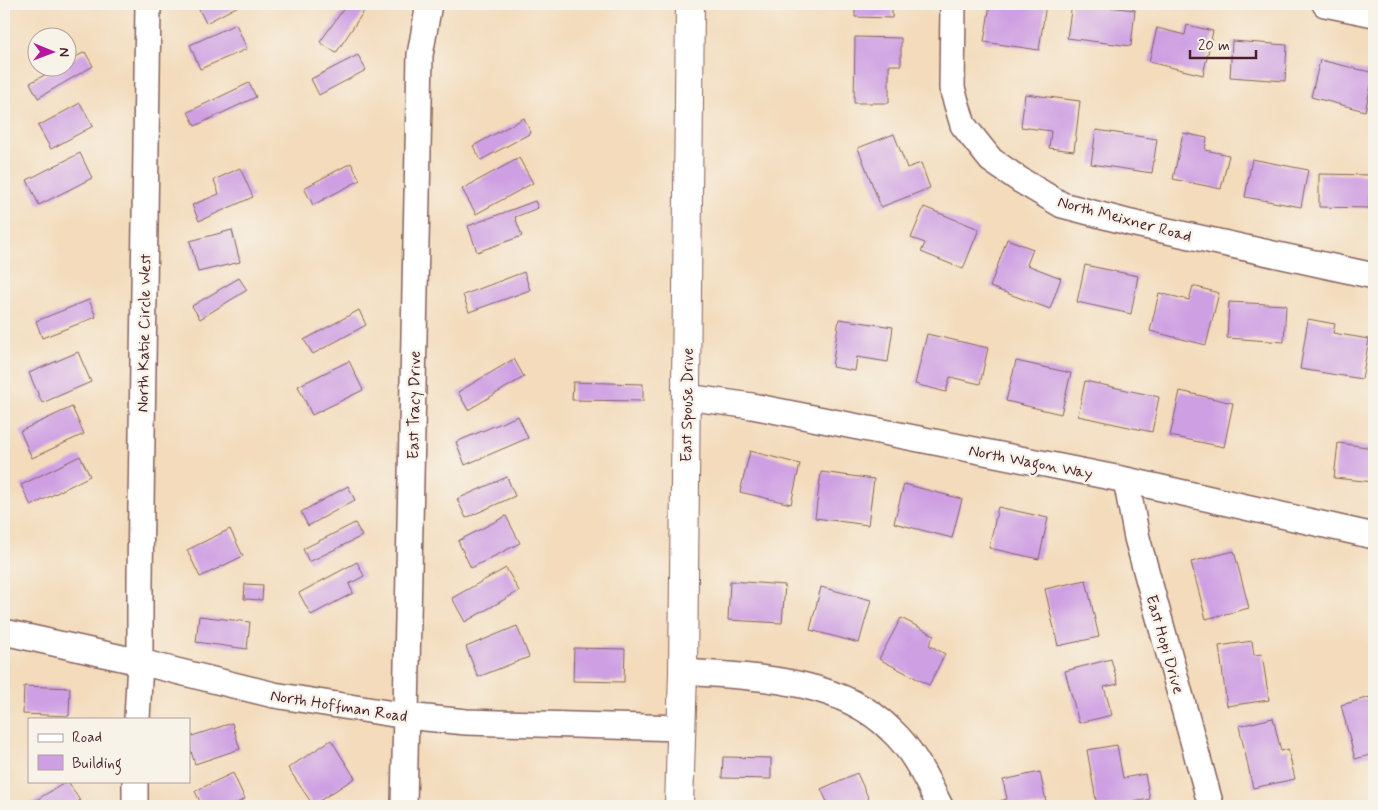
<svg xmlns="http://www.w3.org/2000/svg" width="1378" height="810" viewBox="0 0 1378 810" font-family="Mynerve,sans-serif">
<rect width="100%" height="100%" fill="#f7f3e8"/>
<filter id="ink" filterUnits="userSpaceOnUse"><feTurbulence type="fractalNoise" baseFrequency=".02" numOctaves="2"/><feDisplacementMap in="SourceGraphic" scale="10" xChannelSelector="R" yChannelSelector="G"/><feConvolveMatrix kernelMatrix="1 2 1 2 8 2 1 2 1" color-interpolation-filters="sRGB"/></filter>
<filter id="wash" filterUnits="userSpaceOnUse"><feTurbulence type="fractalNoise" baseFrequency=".0096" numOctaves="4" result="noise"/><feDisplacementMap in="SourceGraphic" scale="20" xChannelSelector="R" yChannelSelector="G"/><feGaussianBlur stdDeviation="1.12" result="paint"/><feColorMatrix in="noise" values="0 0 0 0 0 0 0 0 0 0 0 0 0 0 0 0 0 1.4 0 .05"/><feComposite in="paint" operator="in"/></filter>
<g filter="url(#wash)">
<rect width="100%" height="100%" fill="#f3dbbb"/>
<g id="blocks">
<path fill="#ce9fe3" d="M196,4h46l-36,19z
M347,4h19l2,1 -32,48 -16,-11z
M855,4h37v14l-37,-1z
M990,4h56l-7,46 -55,-8z
M1072,4h12l51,6 -4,36 -64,-8z
M236,24l11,25 -47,20 -10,-24z
M1187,25l26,6 -10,44 -54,-13 8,-34 28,7z
M855,37l46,1v27h-12v38h-35z
M1232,41l55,4 -2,36 -55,-4z
M85,52l8,14 -55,32 -8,-15 27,-15h11v-7z
M358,55l8,15 -47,25 -8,-16z
M1320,60l54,13 -9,38 -54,-14z
M249,83l7,14 -61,29 -7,-14z
M1025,94l55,7 -6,50 -25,-3 2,-17 -30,-4z
M80,103l13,23 -42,23 -13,-23z
M524,118l7,15 -50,27 -8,-14z
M1096,130l61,9 -5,34 -61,-9z
M1183,133l24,5 -2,12 24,5 -8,34 -48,-10z
M894,134l13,34 14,-5 9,25 -49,19 -23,-59z
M80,153l12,25 -53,27 -12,-25z
M519,158l14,25 -57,31 -14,-25z
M1252,159l56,11 -7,37 -56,-10z
M351,163l9,17 -47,25 -9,-17z
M240,168l13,29 -54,24 -7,-16 27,-11 -5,-14z
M1319,174l51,1 -1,33 -50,-1z
M535,201l3,7 -23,9 7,19 -45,16 -9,-26z
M924,207l55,22 -16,40 -42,-17 4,-9 -14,-5z
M232,230l8,32 -42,10 -8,-31z
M1007,239l26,10 -6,16 34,13 -11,31 -60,-22z
M1085,265l53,11 -7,38 -54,-12z
M524,272l6,18 -61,22 -6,-17z
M239,278l8,12 -47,29 -8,-13z
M1193,286l26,7 -13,52 -56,-14 9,-38 30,7z
M89,300l7,17 -54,21 -6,-17z
M1229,302l57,3 -2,37 -57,-4z
M359,310l7,15 -53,29 -9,-14z
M839,319l54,8 -5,35 -31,-5 -2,14 -23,-4z
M1308,319l27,5 -2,9 36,6 -7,40 -62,-10z
M927,334l61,14 -8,36 -30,-7 -4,15 -31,-8z
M78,352l13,30 -49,21 -13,-30z
M514,359l10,18 -56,33 -10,-18z
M349,361l14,29 -51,25 -14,-29z
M1016,361l55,12 -10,41 -55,-13z
M1085,381l74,16 -7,35 -74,-16z
M573,382l70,2v17l-71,-1z
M1180,391l53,12 -9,44 -54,-11z
M72,407l12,27 -52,24 -12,-27z
M518,416l10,22 -63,27 -9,-23z
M1338,443l36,5v34l-40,-4z
M750,451l50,13 -9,40 -51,-12z
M80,456l10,20 -59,30 -10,-21z
M821,472l53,7 -6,46 -53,-7z
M507,477l8,19 -49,22 -9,-19z
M904,484l58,15 -10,39 -58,-15z
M348,486l7,14 -47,26 -7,-14z
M998,507l50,11 -9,41 -50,-11z
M506,516l14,27 -49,25 -13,-27z
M355,523l7,13 -53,26 -6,-13z
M230,529l13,27 -43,21 -13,-27z
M1234,551l15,57 -43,11 -15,-57z
M357,562l7,14 -15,8 4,9 -42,22 -12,-22z
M506,568l13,23 -54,31 -13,-24z
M1086,580l13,57 -41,9 -13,-57z
M730,581l55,4 -3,38 -54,-3z
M245,584l18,1 -1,15 -18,-1z
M821,587l50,13 -12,43 -49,-13z
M199,616l51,6 -3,27 -51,-7z
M901,618l33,17 -5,10 16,9 -16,31 -50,-26z
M517,626l12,31 -51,20 -12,-30z
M1252,641l2,14 8,-1 7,46 -42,6 -8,-60z
M574,648l51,1 -1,33 -51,-1z
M1111,659l7,25 -14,3 8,28 -33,8 -14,-52z
M24,686l46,2 -1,28 -46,-2z
M1374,696v58l-19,5 -14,-54z
M1273,718l8,33 7,-2 7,30 -42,9 -14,-62z
M232,723l8,26 -45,15 -6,-19v-8z
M331,740l24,38 -42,27 -25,-37z
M1117,745l6,33 22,-4 5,25 -42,7h-11l-10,-56z
M723,757l48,1v21l-49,-1z
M1040,772l7,34h-52l-1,-3 13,-4 -4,-19z
M233,773l12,26 -15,7h-28l-7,-15z
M857,773l15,33h-43l-8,-17z
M68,781l12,20 -10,5h-44z"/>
</g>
</g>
<g filter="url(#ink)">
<use href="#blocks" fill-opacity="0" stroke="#85615d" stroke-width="1"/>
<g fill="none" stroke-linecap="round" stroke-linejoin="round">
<g stroke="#85615d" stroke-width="28">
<path id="street" d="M953,4l-1,84 11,37 28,35 29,20 42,25 69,18 243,53
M1325,4l49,10
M686,397l66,9 374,74 248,56
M1126,480l11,58 74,268
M4,632l136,30 134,33 132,21 60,6 215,6
M683,672c70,5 156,6 208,58 23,21 35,49 49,76
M137,719l3,-57v-83l8,-575
M135,806v-25
M404,806l16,-751 9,-51"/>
</g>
<g stroke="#85615d" stroke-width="30">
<path id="secondary" d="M679,806l4,-134 7,-668"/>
</g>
<use href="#street" stroke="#fff" stroke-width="25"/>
<use href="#secondary" stroke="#fff" stroke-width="28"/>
</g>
</g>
<g text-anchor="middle" stroke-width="5" stroke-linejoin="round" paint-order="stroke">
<g font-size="16" fill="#4a1f2b" stroke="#f7f3e8">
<text transform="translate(1125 218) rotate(15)" y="6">North Meixner Road</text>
<text transform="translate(143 333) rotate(-89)" y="6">North Katie Circle West</text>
<text transform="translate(413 405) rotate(-89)" y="6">East Tracy Drive</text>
<text transform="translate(686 405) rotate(-89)" y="6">East Spouse Drive</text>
<text transform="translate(1031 461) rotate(11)" y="6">North Wagon Way</text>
<text transform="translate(1166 644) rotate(74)" y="6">East Hopi Drive</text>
<text transform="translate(339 705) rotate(9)" y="6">North Hoffman Road</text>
</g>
</g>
<rect width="1378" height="810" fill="none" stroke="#f7f3e8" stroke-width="20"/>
<rect x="28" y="718" width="162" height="65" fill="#f7f3e8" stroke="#b29e9c"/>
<rect x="38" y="734" width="25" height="8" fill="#ffffff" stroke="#b29e9c"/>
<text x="72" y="742" font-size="15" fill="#4a1f2b">Road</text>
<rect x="38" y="755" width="25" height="15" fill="#ce9fe3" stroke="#b29e9c"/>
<text x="72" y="768" font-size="15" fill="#4a1f2b">Building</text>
<g transform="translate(52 52) rotate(91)"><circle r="24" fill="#f7f3e8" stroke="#b29e9c"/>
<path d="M0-4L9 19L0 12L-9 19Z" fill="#b5179e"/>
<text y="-8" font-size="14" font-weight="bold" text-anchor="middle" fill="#4a1f2b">N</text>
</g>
<path d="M1190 50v8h66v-8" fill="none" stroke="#4a1f2b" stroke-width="2.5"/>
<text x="1198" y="50" font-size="15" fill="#4a1f2b" stroke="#f7f3e8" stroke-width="4" paint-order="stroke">20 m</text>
</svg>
